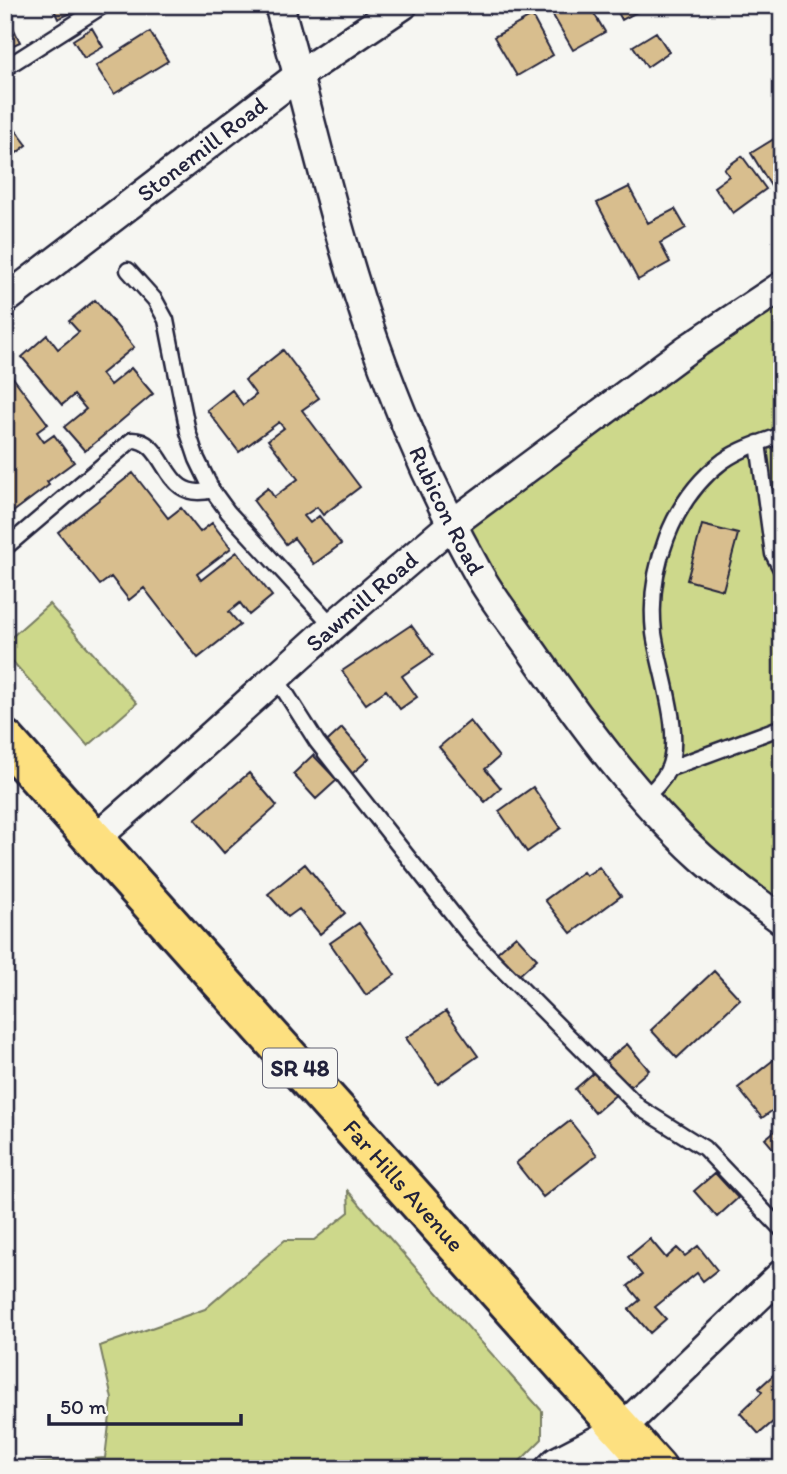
<svg xmlns="http://www.w3.org/2000/svg" width="787" height="1474" viewBox="0 0 787 1474" font-family="Itim,sans-serif">
<rect width="100%" height="100%" fill="#f6f6f2"/>
<filter id="ink" filterUnits="userSpaceOnUse"><feTurbulence type="fractalNoise" baseFrequency=".0143" numOctaves="2"/><feDisplacementMap in="SourceGraphic" scale="14" xChannelSelector="R" yChannelSelector="G"/><feConvolveMatrix kernelMatrix="1 2 1 2 8 2 1 2 1" color-interpolation-filters="sRGB"/></filter>
<g filter="url(#ink)">
<path fill="#cdd88b" stroke="#787d63" stroke-width="2" d="M782,286v634l-83,-64 -247,-332z
M49,604l88,99 -49,43 -83,-93v-10z
M348,1191l194,220v28l-30,30h-507v-3l100,-8 7,-59 -12,-53 105,-37 80,-69h29l35,-28z"/>
<path fill="#d8be8e" stroke="#22223b" stroke-width="2" d="M52,5h26l2,4 -22,10z
M547,5h42l16,27 -32,18z
M614,5h36l-28,15z
M532,16l21,39 -36,21 -23,-39z
M10,21l10,21 -15,7v-26z
M92,28l11,19 -19,11 -11,-18z
M150,32l18,29 -54,33 -18,-28z
M656,32l13,20 -22,15 -14,-21z
M5,116l22,29 -22,17z
M782,134v52l-8,5 -23,-38z
M742,156l24,33 -33,24 -19,-26 15,-11 -5,-7z
M629,187l19,36 27,-14 11,19 -26,15 10,19 -32,18 -41,-77z
M95,300l39,47 -33,27 9,11 21,-17 22,26 -68,57 -21,-24 22,-18 -12,-14 -12,10 -40,-48 25,-22 11,14 21,-17 -10,-11z
M283,350l36,48 -17,12 58,77 -37,28 -6,-8 -13,9 6,7 9,-7 22,28 -27,20 -20,-26 -8,6 -33,-44 15,-12 6,9 24,-18 -30,-39 16,-12 -5,-6 -40,30 -32,-42 25,-20 11,15 13,-10 -11,-15z
M8,371l40,53 -11,8 7,10 10,-7 20,27 -27,20 2,3 -44,33v-145z
M133,473l35,45 13,-10 19,24 12,-9 19,25 -34,26 4,6 36,-28 35,44 -23,19 -9,-12 -11,9 11,13 -42,33 -54,-70 -15,12 -18,-23 -11,8 -42,-53z
M702,525l36,9 -15,56 -36,-10z
M411,625l22,30 -31,21 15,21 -17,12 -14,-19 -20,14 -24,-33z
M470,721l29,36 -14,12 16,19 -16,14 -46,-55z
M342,728l27,31 -22,19 -27,-30z
M313,755l24,25 -21,19 -23,-25z
M249,773l28,33 -53,47 -29,-34z
M533,787l28,41 -34,24 -28,-41z
M305,864l40,49 -25,21 -21,-25 -11,8 -20,-23z
M599,867l22,29 -50,37 -26,-33 38,-28 3,4z
M359,923l36,52 -29,20 -36,-52z
M516,936l21,23 -21,19 -21,-24z
M714,971l26,28 -63,59 -26,-28z
M446,1011l32,45 -40,28 -32,-46z
M627,1044l22,26 -23,20 -23,-27z
M781,1054l1,66 -9,-10 -11,8 -24,-30z
M598,1069l21,23 -24,21 -20,-24z
M570,1121l27,34 -54,42 -27,-34z
M782,1125v34l-17,-20z
M715,1173l23,25 -21,19 -23,-26z
M650,1239l16,19 11,-10 8,8 13,-10 19,24 -14,11 -6,-8 -42,34 11,12 -16,14 -21,-24 11,-9 -12,-14 14,-11 -14,-18z
M782,1367v47l-23,20 -19,-21 22,-21 -3,-4z"/>
<g fill="none" stroke-linecap="round" stroke-linejoin="round">
<g stroke="#22223b" stroke-width="19">
<path id="service" d="M5,68l99,-63
M128,270l27,30 11,20 22,112 9,27 15,31 16,22 105,114
M758,443l15,111 9,17
M5,548l127,-108c37,0 29,64 80,50
M275,676l42,66 157,199 166,167 64,40 78,82
M668,769l114,-42
M644,798c9,-8 18,-16 24,-28 16,-37 -9,-99 -14,-137 -7,-63 18,-134 69,-172 17,-12 39,-19 59,-26"/>
</g>
<g stroke="#22223b" stroke-width="33">
<g id="minor">
<path id="s1" d="M279,5c32,112 56,226 95,336 28,79 62,157 103,230 15,28 36,53 54,79 51,73 105,148 170,207 26,23 53,43 81,63"/>
<path id="s2" d="M5,300l294,-225 104,-70"/>
<path id="s3" d="M95,839l72,-63 166,-150 119,-102 234,-174 96,-64"/>
<path d="M549,1469l7,-7 66,-34 160,-154"/>
<path d="M598,1469l24,-41"/>
</g>
</g>
<g stroke="#22223b" stroke-width="44">
<g id="primary">
<path id="s4" d="M5,740l652,729"/>
</g>
</g>
<use href="#service" stroke="#f6f6f2" stroke-width="14"/>
<use href="#minor" stroke="#f6f6f2" stroke-width="28"/>
<use href="#primary" stroke="#fde080" stroke-width="38"/>
</g>
</g>
<g text-anchor="middle" stroke-width="5" stroke-linejoin="round" paint-order="stroke">
<rect fill="#f6f6f2" stroke="#626272" stroke-width="2" x="263" y="1048.5" width="74" height="39" rx="5"/>
<g font-size="23" font-weight="bold" fill="#22223b">
<text x="300" y="1076">SR 48</text>
</g>
<g font-size="24" fill="#22223b" stroke="#f6f6f2">
<text dy="8" stroke="none"><textPath href="#s2" startOffset="248">Stonemill Road</textPath></text>
<text dy="8" stroke="none"><textPath href="#s1" startOffset="534">Rubicon Road</textPath></text>
<text dy="8" stroke="none"><textPath href="#s3" startOffset="357">Sawmill Road</textPath></text>
<text dy="8" stroke="none"><textPath href="#s4" startOffset="598">Far Hills Avenue</textPath></text>
</g>
</g>
<rect width="787" height="1474" fill="none" stroke="#f6f6f2" stroke-width="28"/>
<rect x="14" y="14" width="759" height="1446" fill="none" stroke="#22223b" stroke-width="2.5" filter="url(#ink)"/>
<path d="M49 1414v10h192v-10" fill="none" stroke="#22223b" stroke-width="3.5"/>
<text x="60" y="1414" font-size="21" fill="#22223b" stroke="#f6f6f2" stroke-width="5" paint-order="stroke">50 m</text>
</svg>
